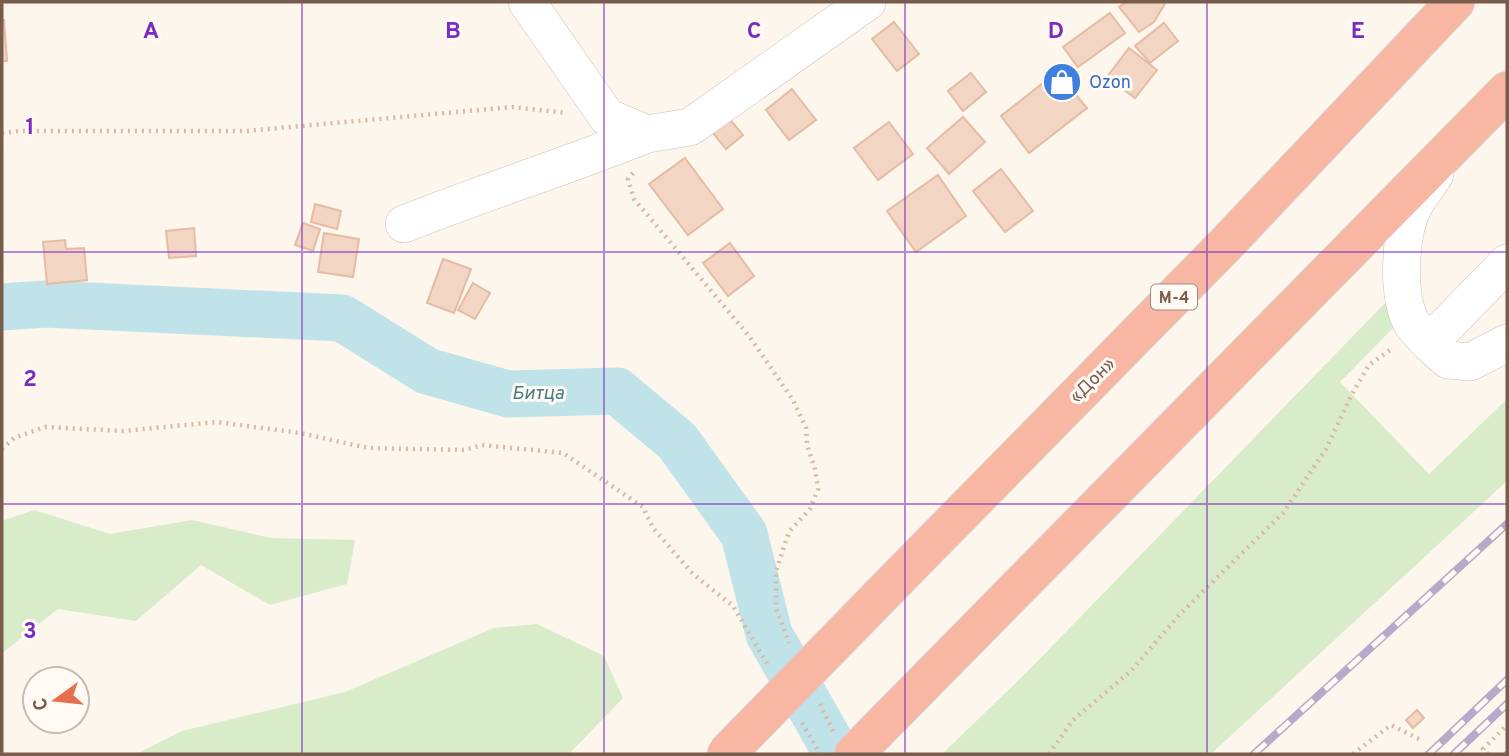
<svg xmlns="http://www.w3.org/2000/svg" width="1509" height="756" viewBox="0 0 1509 756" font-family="Overpass,sans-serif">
<rect width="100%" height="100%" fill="#fdf6ec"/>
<path fill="#d8ecc9" d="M1388,300l8,25 -56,57 89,92 78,-75v82l-296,273h-269l85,-82z
M34,510l76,24 82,-14 79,18 84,2 -8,44 -77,21 -69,-40 -65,56 -78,-12 -56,44v-132z
M537,624l67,32 19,42 -54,56h-433l46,-23 163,-39 149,-64z"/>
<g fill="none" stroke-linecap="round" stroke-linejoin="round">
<path stroke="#bfe3e8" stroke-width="47" d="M2,307l44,-3 296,14 85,53 81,23 109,-3 60,50 67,93 25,100 68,120"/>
</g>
<path fill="#f3d5c3" stroke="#e6bba3" stroke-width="2" d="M1126,2h40l-12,20 -15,10 -20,-25z
M1110,13l15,20 -47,34 -15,-20z
M2,20h2l3,41h-5z
M894,22l25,32 -22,17 -25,-32z
M1164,23l14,18 -28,22 -15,-17z
M1129,48l28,22 -22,28 -28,-21z
M1057,72l30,36 -58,45 -28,-37z
M971,73l15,19 -23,19 -15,-20z
M792,89l24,31 -27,20 -23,-30z
M722,110l21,25 -17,14 -20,-25z
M963,117l22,25 -36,32 -22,-26z
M889,122l24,32 -35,26 -24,-32z
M685,158l38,51 -35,26 -39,-51z
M1001,169l32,42 -28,21 -32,-41z
M938,175l28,41 -50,36 -29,-41z
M315,204l26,7 -4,18 -26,-7z
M303,223l17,6 -7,22 -18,-6z
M194,228l2,28 -27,2 -3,-27z
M324,233l35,6 -6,38 -35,-5z
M65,240l1,9 18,-1 3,32 -40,4 -4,-42z
M730,243l24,33 -26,20 -25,-33z
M443,259l28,10 -17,44 -27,-10z
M473,283l17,10 -15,26 -17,-9z
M1417,710l7,8 -11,10 -7,-8z"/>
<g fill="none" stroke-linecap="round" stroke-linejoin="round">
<g stroke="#d1beb0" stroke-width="38">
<path id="minor" d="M527,2l80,115 40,17 43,-7 177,-125
M1435,174c-7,11 -15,21 -21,32 -15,28 -17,88 -3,116 4,7 12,14 18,21l78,-80
M404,224c81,-32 163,-58 243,-90
M1429,343l19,17 22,2 37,-19"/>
</g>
<g stroke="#dad1cd" stroke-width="40">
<path id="highway" d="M889,587l337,-343 229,-242
M854,754l653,-663"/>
</g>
<path stroke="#d9b8a5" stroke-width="4.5" stroke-dasharray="2 5" stroke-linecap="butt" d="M2,133l17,-2h227l266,-24 55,6
M633,173l-5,6 6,20 115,137 44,64 13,28 1,17 8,24 3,20 -8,20 -21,23 -13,39v37l13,35
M2,449l12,-11 31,-11 78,4 94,-9 83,11 68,15 96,2 18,-5 81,8 80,54 10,21 40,46 40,32 36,61
M820,704l13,27
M802,723l18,31
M1049,754l24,-34 58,-49 49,-57 104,-102 42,-63 26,-55 17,-29 24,-17
M1353,754l38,-29 28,14
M1488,754l-5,-5 24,-24
M1505,754l2,-2"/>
<use href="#minor" stroke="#fff" stroke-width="37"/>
<use href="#highway" stroke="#f7b7a3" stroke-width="38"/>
<g stroke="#b9a8c9" stroke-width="8">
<path id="rail" d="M1254,754l253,-230
M1429,754l78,-74
M1454,754l53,-50"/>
</g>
<use href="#rail" stroke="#fffaf3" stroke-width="5" stroke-dasharray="16" stroke-linecap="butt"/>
<g stroke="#dad1cd" stroke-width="40" stroke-linecap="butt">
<path id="highway-bridge" d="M726,754l163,-167"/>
</g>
<use href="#highway-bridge" stroke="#f7b7a3" stroke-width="38"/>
</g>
<path fill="none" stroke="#7b2cbf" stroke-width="2" stroke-opacity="0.55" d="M302,2v752M604,2v752M905,2v752M1207,2v752M2,252h1505M2,504h1505"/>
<defs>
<g id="shop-disc" transform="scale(2.0125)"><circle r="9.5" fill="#3f7fe0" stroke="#fffaf3"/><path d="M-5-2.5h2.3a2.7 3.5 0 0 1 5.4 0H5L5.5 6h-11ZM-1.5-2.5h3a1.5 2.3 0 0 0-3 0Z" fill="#fff"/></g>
</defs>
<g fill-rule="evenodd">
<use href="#shop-disc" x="1062" y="82"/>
</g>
<g text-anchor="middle" stroke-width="6" stroke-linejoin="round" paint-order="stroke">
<rect fill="#fffaf3" stroke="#a28b7f" stroke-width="2" x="1151" y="284.5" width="46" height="25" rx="5"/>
<g font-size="16" font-weight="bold" fill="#7a5c4d">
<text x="1174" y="303">М-4</text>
</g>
<g font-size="18" fill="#366cbe" stroke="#fffaf3" text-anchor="start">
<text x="1089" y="88">Ozon</text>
</g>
<g font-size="18" fill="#7a5c4d" stroke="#fffaf3">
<text transform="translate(1092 380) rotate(-45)" y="6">«Дон»</text>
</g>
<g font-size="19" font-style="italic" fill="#437c86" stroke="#fffaf3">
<text x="538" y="399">Битца</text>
</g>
</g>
<g font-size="23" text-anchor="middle" font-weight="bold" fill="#7b2cbf" stroke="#fffaf3" stroke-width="6" stroke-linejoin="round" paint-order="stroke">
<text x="151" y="38">A</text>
<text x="453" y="38">B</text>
<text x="754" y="38">C</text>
<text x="1056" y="38">D</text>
<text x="1358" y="38">E</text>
<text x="30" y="134">1</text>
<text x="30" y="386">2</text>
<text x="30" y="638">3</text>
</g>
<rect width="1509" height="756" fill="none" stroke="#7a5c4d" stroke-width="7"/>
<g transform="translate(56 700) rotate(255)"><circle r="33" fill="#fffaf3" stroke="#cabbb1" stroke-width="2"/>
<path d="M0-5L12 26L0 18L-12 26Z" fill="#e76f51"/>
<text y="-10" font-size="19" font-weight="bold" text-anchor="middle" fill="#7a5c4d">С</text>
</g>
</svg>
